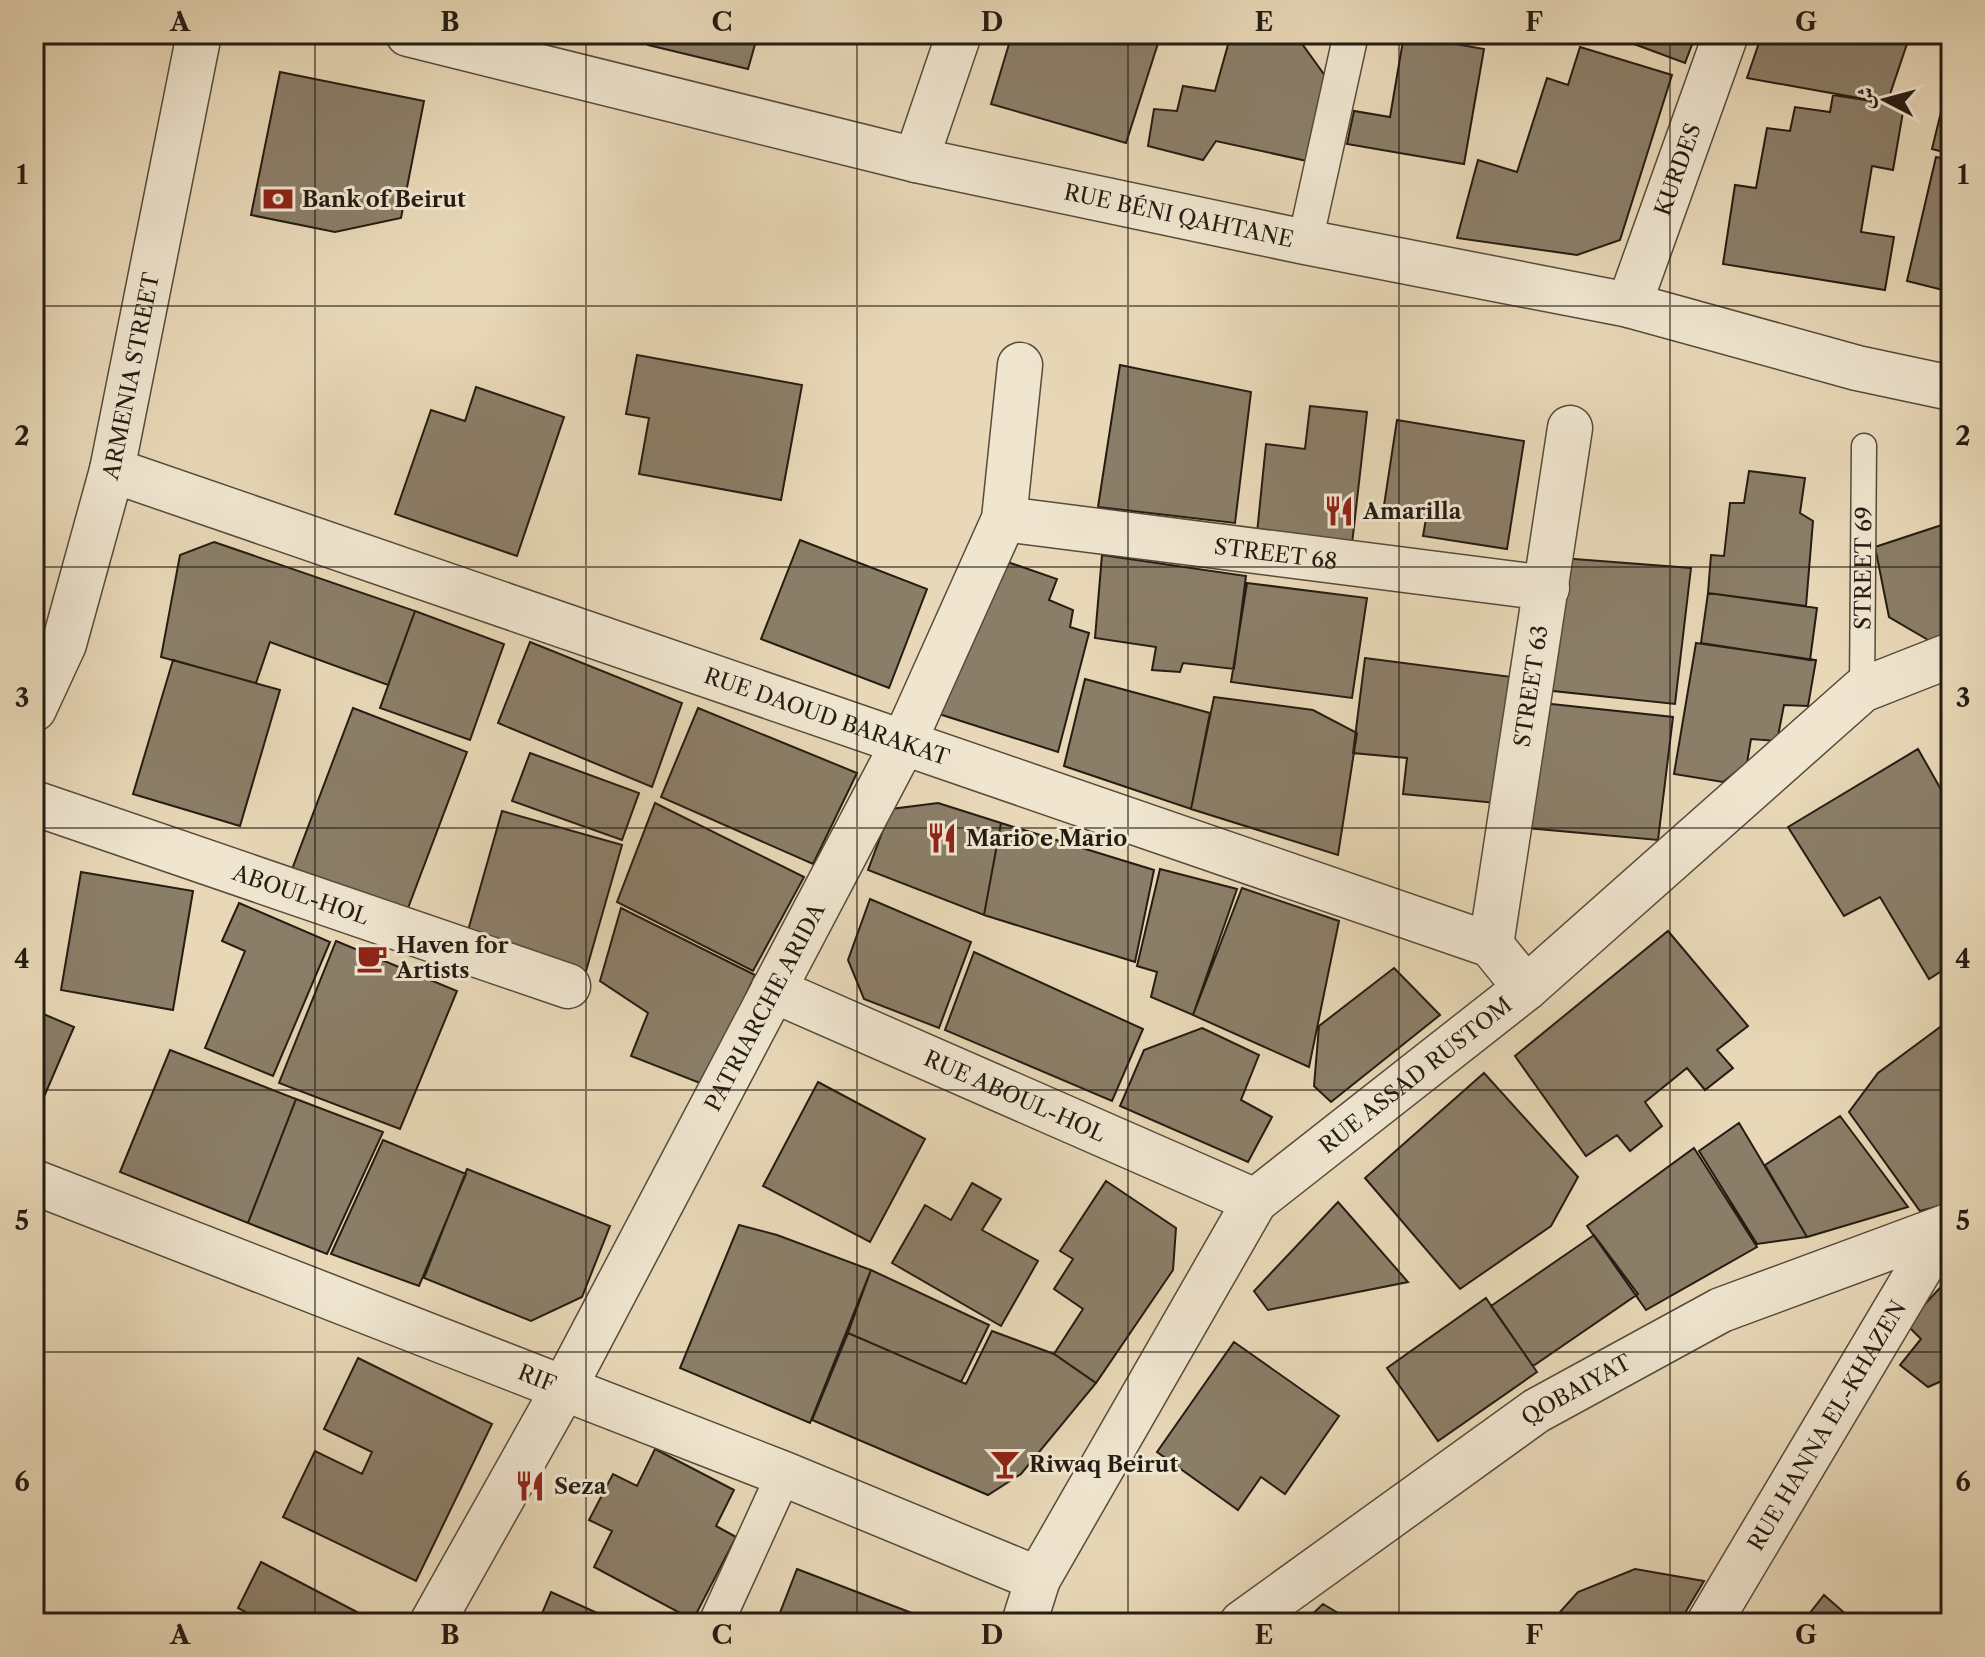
<svg xmlns="http://www.w3.org/2000/svg" width="1985" height="1657" viewBox="0 0 1985 1657" font-family="'Libre Caslon Text',Amiri,serif">
<rect width="100%" height="100%" fill="#e8d8b7"/>
<filter id="stains"><feTurbulence type="fractalNoise" baseFrequency=".0025" numOctaves="4"/><feColorMatrix values="0 0 0 0 .2 0 0 0 0 .09 0 0 0 0 .02 0 0 0 .5 -.17"/></filter>
<radialGradient id="worn" r=".72"><stop offset=".6" stop-color="#630" stop-opacity="0"/><stop offset="1" stop-color="#630" stop-opacity=".3"/></radialGradient>
<path fill="#8b7e68" stroke="#261c13" stroke-width="2" d="M568,34h33l-2,7z
M651,34h107l-10,35 -100,-24z
M1012,34h149l-35,109 -135,-39z
M1231,34h64l33,46 -21,81 -91,-20 -13,19 -55,-14 6,-37 23,2 6,-25 32,5z
M1607,34h89l-11,29z
M1762,34h123l23,7 -21,62 -140,-25z
M1888,34h22l-2,7z
M1404,35l80,14 -20,115 -117,-20 7,-33 36,6z
M1580,47l92,28 -52,165 -43,15 -120,-17 21,-78 39,12 30,-94 21,7z
M280,72l144,29 -23,117 -66,14 -84,-17z
M1950,75h1v79l-19,-5z
M1833,95l71,11 -11,64 -21,-4 -11,66 33,5 -9,53 -162,-26 12,-79 21,3 11,-60 23,3 5,-24 35,5z
M1936,157l15,3v132l-44,-11z
M637,355l165,30 -21,115 -142,-26 10,-56 -23,-4z
M1120,365l131,27 -16,131 -137,-16z
M476,387l88,30 -47,139 -122,-42 36,-104 34,11z
M1310,406l57,6 -15,132 -95,-11 9,-89 39,5z
M1397,420l127,21 -17,108 -84,-13 3,-17 -43,-7z
M1749,471l56,7 -5,35 13,8 -7,85 -98,-13 3,-38 13,1 6,-53h14z
M1951,522v116l-16,6 -46,-27 -14,-70z
M800,540l127,49 -38,99 -128,-49z
M214,542l201,69 -27,74 -118,-43 -14,41 -95,-26 19,-102z
M1102,555l144,21 -12,93 -51,-6 -3,9 -28,-2 4,-23 -61,-9z
M996,558l61,21 -8,21 24,10 -3,17 19,6 -31,119 -122,-39z
M1561,558l130,10 -16,136 -131,-14z
M1247,583l120,15 -15,100 -121,-16z
M1708,593l109,15 -7,52 -109,-17z
M415,611l89,33 -34,96 -90,-32z
M530,642l152,61 -30,84 -154,-64z
M1696,643l120,17 -8,46 -24,-1 -7,36 -26,-2 -4,24 -24,19 -49,-8z
M1365,658l147,19 -16,126 -93,-9 4,-36 -54,-5z
M173,660l107,30 -40,136 -107,-32z
M1085,679l125,34 -19,96 -127,-43z
M1214,697l99,13 44,23 -19,122 -147,-46z
M1542,703l131,14 -15,123 -131,-12z
M353,708l114,44 -62,164 -114,-44z
M698,708l159,65 -44,91 -152,-67z
M1918,749l33,58v158l-22,14 -49,-82 -36,19 -56,-89z
M530,753l109,40 -17,47 -110,-39z
M655,803l149,74 -51,94 -136,-69z
M938,803l63,20 -17,92 -116,-45 23,-61z
M502,811l120,34 -38,133 -119,-37z
M1001,823l153,47 -19,92 -151,-47z
M1160,869l77,20 -44,126 -42,-18 6,-25 -20,-6z
M81,872l112,19 -20,119 -112,-20z
M1242,888l97,33 -30,146 -116,-52z
M870,899l101,43 -32,86 -75,-29 -16,-39z
M239,903l91,39 -57,134 -68,-28 40,-97 -23,-10z
M621,908l134,67 -50,110 -74,-29 17,-43 -48,-32z
M1668,931l80,95 -31,24 16,18 -28,22 -18,-22 -42,34 17,24 -32,25 -13,-16 -31,21 -71,-100z
M336,941l121,50 -57,138 -121,-46z
M974,952l169,77 -31,72 -167,-71z
M1394,968l46,47 -109,87 -17,-16 5,-60z
M34,1010l40,17 -40,93z
M1951,1019v184l-31,8 -71,-99 29,-39z
M1202,1028l57,27 -18,45 31,17 -24,45 -128,-56 24,-56z
M170,1050l126,49 -48,124 -128,-51z
M1484,1073l94,104 -27,49 -91,63 -95,-111z
M818,1082l107,57 -55,103 -107,-56z
M296,1099l87,33 -56,122 -79,-31z
M1840,1116l68,91 -101,30 -42,-72z
M1739,1123l68,114 -50,7 -58,-93z
M383,1140l83,34 -47,112 -88,-32z
M1694,1148l63,99 -111,63 -59,-84z
M467,1169l143,57 -28,71 -51,24 -107,-43z
M1106,1181l70,47 -3,42 -77,113 -42,-29 29,-45 -29,-20 19,-30 -13,-8z
M972,1183l29,16 -19,31 56,31 -37,65 -109,-63 33,-58 26,15z
M1338,1202l70,80 -140,28 -14,-19z
M739,1225l38,10 94,35 -61,153 -130,-55z
M1594,1235l44,59 -105,72 -42,-60z
M871,1270l118,55 -28,57 -113,-49z
M1940,1288l11,11v78l-23,10 -28,-22 21,-26 -15,-15z
M1486,1298l51,74 -99,69 -51,-73z
M992,1331l62,23 42,29 -75,91 -33,21 -176,-75 36,-87 118,51z
M1234,1342l105,74 -54,78 -24,-17 -23,33 -81,-58z
M358,1358l134,66 -76,157 -133,-64 32,-66 47,23 10,-22 -48,-23z
M655,1449l79,41 -18,36 20,11 -43,83 -99,-53 18,-36 -23,-11 24,-46 24,12z
M261,1562l117,61h-111l-29,-15z
M797,1569l141,54h-162z
M1635,1569l69,12 -25,42h-129l28,-31z
M551,1592l68,31h-81z
M1824,1595l32,28h-54z
M1323,1604l32,19h-52z
M1951,1611v12h-13z"/>
<g fill="none" stroke-linecap="round" stroke-linejoin="round">
<g stroke="#564b3c" stroke-width="27">
<g id="service">
<path id="s1" d="M1862,690l2,-244"/>
</g>
</g>
<g stroke="#564b3c" stroke-width="37">
<path id="pedestrian" d="M1305,242l46,-208
M716,1623l68,-149"/>
</g>
<g stroke="#564b3c" stroke-width="47">
<g id="minor">
<path d="M916,160l43,-126"/>
<path id="s2" d="M1629,305l97,-271"/>
<path id="s3" d="M112,470l1379,475 35,43"/>
<path id="s4" d="M1004,519l543,69"/>
<path id="s5" d="M34,803l534,183"/>
<path id="s6" d="M1491,945l79,-517"/>
<path id="s7" d="M773,990l482,211"/>
<path id="s8" d="M34,1182l750,292 254,105"/>
<path id="s9" d="M432,1623l132,-235 340,-646 100,-223 16,-154"/>
<path id="s10" d="M1024,1623l14,-44 217,-378 271,-213 336,-298 89,-35"/>
<path id="s11" d="M1709,1623l235,-395 7,6"/>
</g>
</g>
<g stroke="#564b3c" stroke-width="47">
<g id="tertiary">
<path id="s12" d="M408,34l508,126 389,82 324,63 228,63 94,20"/>
<path id="s13" d="M34,709l30,-65 48,-174 87,-436"/>
<path id="s14" d="M1242,1623l294,-212 185,-101 230,-85"/>
</g>
</g>
<use href="#service" stroke="#f0e6d0" stroke-width="24"/>
<use href="#pedestrian" stroke="#f0e6d0" stroke-width="34"/>
<use href="#minor" stroke="#f0e6d0" stroke-width="44"/>
<use href="#tertiary" stroke="#f0e6d0" stroke-width="44"/>
</g>
<path fill="none" stroke="#261c13" stroke-width="2" stroke-opacity="0.55" d="M315,34v1589M586,34v1589M857,34v1589M1128,34v1589M1399,34v1589M1670,34v1589M34,306h1917M34,567h1917M34,828h1917M34,1090h1917M34,1352h1917"/>
<defs>
<g id="bank-bare" transform="scale(2.4)"><path d="M-6-4H6V4H-6ZM0-2.3a2.3 2.3 0 1 0 0 4.6a2.3 2.3 0 1 0 0-4.6Z" fill="#8f2418" stroke="#f0e6d0" stroke-width="2.5" paint-order="stroke"/></g>
<g id="restaurant-bare" transform="scale(2.4)"><path d="M-5-6h1v4h1v-4h1v4h1v-4h1v5L-1.5 .5V6h-2V.5L-5-1ZM5-6V6H3V1.5H1.5Q1.5-4 5-6Z" fill="#8f2418" stroke="#f0e6d0" stroke-width="2.5" paint-order="stroke"/></g>
<g id="cafe-bare" transform="scale(2.4)"><path d="M-5.5-4.5H6V0H3Q3 3.5 0 3.5H-2.5Q-5.5 3.5-5.5 0ZM3-3.2v2h1.7v-2ZM-6 4.5H4V6H-6Z" fill="#8f2418" stroke="#f0e6d0" stroke-width="2.5" paint-order="stroke"/></g>
<g id="bar-bare" transform="scale(2.4)"><path d="M-6-5H6L.8 .8V4.5H3.5V6h-7V4.5H-.8V.8Z" fill="#8f2418" stroke="#f0e6d0" stroke-width="2.5" paint-order="stroke"/></g>
</defs>
<g fill-rule="evenodd">
<use href="#bank-bare" x="278" y="199"/>
<use href="#restaurant-bare" x="1339" y="511"/>
<use href="#restaurant-bare" x="942" y="838"/>
<use href="#cafe-bare" x="372" y="958"/>
<use href="#bar-bare" x="1005" y="1464"/>
<use href="#restaurant-bare" x="530" y="1486"/>
</g>
<g text-anchor="middle" stroke-width="6" stroke-linejoin="round" paint-order="stroke">
<g font-size="22" fill="#261c13" stroke="#f0e6d0">
<text dy="8" stroke="none"><textPath href="#s2" startOffset="144">KURDES</textPath></text>
<text dy="8" stroke="none"><textPath href="#s12" startOffset="792">RUE BÉNI QAHTANE</textPath></text>
<text dy="8" stroke="none"><textPath href="#s13" startOffset="348">ARMENIA STREET</textPath></text>
<text dy="8" stroke="none"><textPath href="#s4" startOffset="274">STREET 68</textPath></text>
<text dy="8" stroke="none"><textPath href="#s1" startOffset="122">STREET 69</textPath></text>
<text dy="8" stroke="none"><textPath href="#s6" startOffset="262">STREET 63</textPath></text>
<text dy="8" stroke="none"><textPath href="#s3" startOffset="756">RUE DAOUD BARAKAT</textPath></text>
<text dy="8" stroke="none"><textPath href="#s5" startOffset="282">ABOUL-HOL</textPath></text>
<text dy="8" stroke="none"><textPath href="#s9" startOffset="700">PATRIARCHE ARIDA</textPath></text>
<text dy="8" stroke="none"><textPath href="#s10" startOffset="686">RUE ASSAD RUSTOM</textPath></text>
<text dy="8" stroke="none"><textPath href="#s7" startOffset="264">RUE ABOUL-HOL</textPath></text>
<text dy="8" stroke="none"><textPath href="#s8" startOffset="540">RIF</textPath></text>
<text dy="8" stroke="none"><textPath href="#s14" startOffset="408">QOBAIYAT</textPath></text>
<text dy="8" stroke="none"><textPath href="#s11" startOffset="230">RUE HANNA EL-KHAZEN</textPath></text>
</g>
<g font-size="22" font-weight="bold" fill="#261c13" stroke="#f0e6d0" text-anchor="start">
<text x="302" y="207">Bank of Beirut</text>
<text x="1363" y="519">Amarilla</text>
<text x="966" y="846">Mario e Mario</text>
<text x="396" y="953">Haven for<tspan x="396" dy="25">Artists</tspan></text>
<text x="1029" y="1472">Riwaq Beirut</text>
<text x="554" y="1494">Seza</text>
</g>
</g>
<rect width="1985" height="1657" fill="none" stroke="#e8d8b7" stroke-width="88"/>
<g transform="translate(1885 100) rotate(276)" stroke="#f0e6d0" stroke-width="6" paint-order="stroke">
<path d="M0-6L14 30L0 20L-14 30Z" fill="#261c13"/>
<text y="-12" font-size="22" font-weight="bold" text-anchor="middle" fill="#261c13">ش</text>
</g>
<rect x="44" y="44" width="1897" height="1569" fill="none" stroke="#261c13" stroke-width="3"/>
<g font-size="26" text-anchor="middle" font-weight="bold" fill="#261c13">
<text x="180" y="31">A</text>
<text x="450" y="31">B</text>
<text x="722" y="31">C</text>
<text x="992" y="31">D</text>
<text x="1264" y="31">E</text>
<text x="1534" y="31">F</text>
<text x="1806" y="31">G</text>
<text x="22" y="184">1</text>
<text x="1963" y="184">1</text>
<text x="22" y="445">2</text>
<text x="1963" y="445">2</text>
<text x="22" y="707">3</text>
<text x="1963" y="707">3</text>
<text x="22" y="968">4</text>
<text x="1963" y="968">4</text>
<text x="22" y="1230">5</text>
<text x="1963" y="1230">5</text>
<text x="22" y="1491">6</text>
<text x="1963" y="1491">6</text>
<text x="180" y="1644">A</text>
<text x="450" y="1644">B</text>
<text x="722" y="1644">C</text>
<text x="992" y="1644">D</text>
<text x="1264" y="1644">E</text>
<text x="1534" y="1644">F</text>
<text x="1806" y="1644">G</text>
</g>
<rect width="100%" height="100%" filter="url(#stains)"/>
<rect width="100%" height="100%" fill="url(#worn)"/>
</svg>
